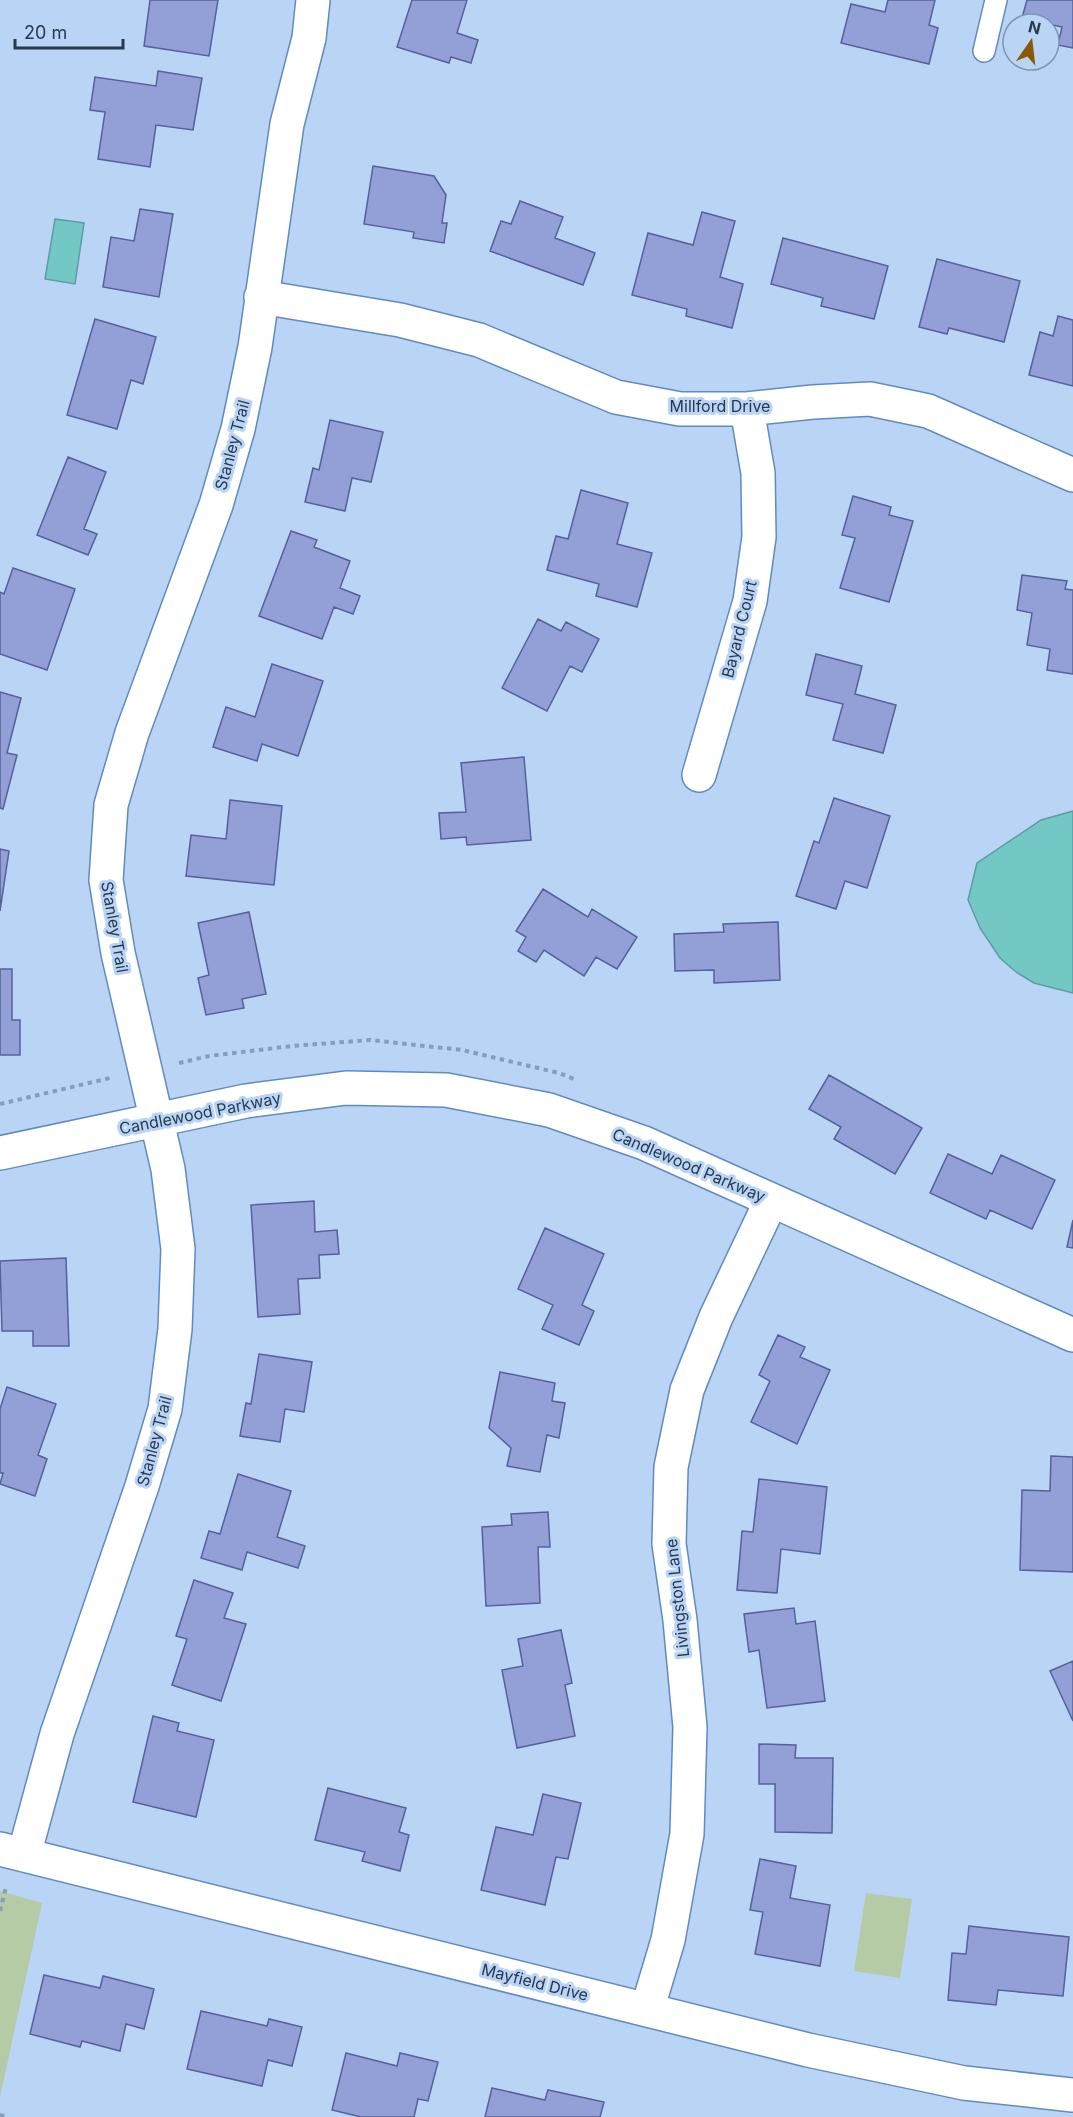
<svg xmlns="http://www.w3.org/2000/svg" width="1073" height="2117" viewBox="0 0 1073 2117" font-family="Inter,sans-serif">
<rect width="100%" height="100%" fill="#b9d4f5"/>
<path fill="#b4cba6" d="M0,1891l42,12 -42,194z
M866,1893l46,6 -12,79 -46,-7z"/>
<path fill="#73c7c5" stroke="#5c9ca2" stroke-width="1.5" d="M55,219l29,4 -9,61 -30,-5z
M1073,811v182l-39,-10 -18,-11 -16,-14 -20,-30 -12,-28 9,-37 64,-43z"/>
<path fill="#93a0d7" stroke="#556199" stroke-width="1.5" d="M150,0h68l-9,56 -65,-10z
M412,0h55l-10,33 21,7 -7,23 -20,-6 -2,6 -52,-16z
M888,0h47l-6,25 9,3 -9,36 -88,-21 10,-39 34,8z
M1027,0h46v48l-15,-3 4,-18 -40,-9z
M158,71l44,7 -9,52 -37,-5 -6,42 -52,-8 7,-47 -15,-2 5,-33 61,9z
M373,166l61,10 12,19 -4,28h5l-3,20 -31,-5 1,-6 -50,-8z
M520,201l43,16 -8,21 40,15 -12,32 -93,-34 11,-30 10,3z
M140,209l33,5 -14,83 -56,-10 8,-50 23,4z
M702,212l33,9 -15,56 23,7 -11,44 -46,-12 1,-7 -55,-14 16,-62 45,12z
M783,238l105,28 -14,53 -53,-13 2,-8 -52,-14z
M937,259l83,22 -16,61 -55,-14 -2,6 -28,-7z
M1058,316l15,4v66l-44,-11 11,-43 13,4z
M95,319l61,18 -13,47 -12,-4 -14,49 -50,-14z
M330,420l53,12 -12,50 -19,-4 -7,33 -40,-9 8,-34 6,2z
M68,457l38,15 -22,57 13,5 -9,21 -51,-20z
M581,490l47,13 -11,41 35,9 -15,54 -41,-11 3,-12 -52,-14 9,-34 12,3z
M853,496l38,11 -2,8 24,6 -24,81 -49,-14 15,-50 -13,-3z
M291,531l26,9 -3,7 36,14 -10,27 20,8 -7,18 -19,-7 -12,32 -63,-23z
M13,568l62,21 -28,81 -47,-16v-62l4,2z
M1022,575l45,6 -2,8 8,1v84l-26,-4 3,-21 -23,-4 5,-32 -15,-3z
M538,619l23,12 5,-9 33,17 -17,33 -12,-6 -23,45 -45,-23z
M816,654l46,12 -7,28 41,11 -13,48 -50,-13 10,-36 -37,-9z
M272,664l51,17 -25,75 -36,-12 -5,17 -44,-14 13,-40 29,10z
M0,692l21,6 -14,55 10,2 -14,54 -3,-1z
M524,757l7,83 -64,5 -1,-8 -25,2 -2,-26 27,-1 -5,-49z
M834,798l56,18 -23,72 -22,-7 -9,28 -40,-13 18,-55 5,2z
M230,800l52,6 -8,79 -88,-9 5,-41 35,4z
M0,849l9,2 -9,60z
M543,889l45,28 4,-8 45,28 -20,32 -21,-12 -12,19 -40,-26 -8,12 -18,-11 8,-14 -10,-6z
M249,912l17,82 -24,5 2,9 -38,7 -8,-37 11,-3 -11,-52z
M778,922l2,58 -66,3v-13l-39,1 -1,-37 50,-2 -1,-8z
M0,969h12v51h8v35h-20z
M829,1075l93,53 -27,46 -61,-35 7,-12 -32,-18z
M948,1154l44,20 9,-19 54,25 -23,49 -42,-19 -4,9 -56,-26z
M314,1201l1,31 22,-2 2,24 -20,1 1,23 -22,1 2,35 -42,3 -7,-112z
M1073,1220v28l-6,-1z
M545,1228l59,26 -22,51 12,6 -15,34 -37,-16 11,-24 -35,-16z
M66,1258l3,88h-36v-15h-31l-2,-70z
M778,1335l27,12 -5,10 30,13 -33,74 -46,-22 19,-41 -11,-6z
M259,1354l53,8 -8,50 -19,-3 -5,33 -40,-6 6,-33 5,1z
M500,1372l55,11 -3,18 13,2 -6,35 -12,-3 -7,37 -33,-6 4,-18 -22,-20z
M7,1387l49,17 -18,51 9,4 -12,37 -35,-12 3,-11h-3v-64z
M1051,1456l22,1v115l-53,-2 2,-80 28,1z
M238,1474l53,17 -14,46 28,9 -7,22 -51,-16 -5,18 -41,-12 8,-27 11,3z
M759,1479l68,8 -7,67 -39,-5 -4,44 -40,-3 5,-59 11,1z
M548,1512l2,35h-12l2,56 -54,3 -4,-79 30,-2 -1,-11z
M194,1580l39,13 -9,25 22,6 -25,77 -49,-16 15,-46 -11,-3z
M794,1608l2,16 19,-3 10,80 -58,7 -8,-58 -10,2 -5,-38z
M561,1630l11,53 -7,2 10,51 -58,12 -15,-78 21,-4 -5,-27z
M1073,1661v60l-23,-50z
M153,1716l26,7 -2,8 37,9 -18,77 -63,-15z
M759,1744l37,1 -1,13h38l-1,75 -57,-1v-48h-16z
M328,1788l78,20 -7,24 10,3 -9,36 -38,-10 3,-9 -50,-12z
M543,1794l38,9 -13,56 -12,-2 -11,48 -64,-15 15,-63 37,8z
M760,1859l36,7 -6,32 40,7 -10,61 -65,-12 8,-42 -13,-2z
M969,1926l100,11 -6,59 -65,-6 -2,15 -48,-5 4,-47 14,1z
M44,1975l56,13 3,-12 51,13 -10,40 -18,-5 -6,27 -38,-10 -2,6 -50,-13z
M201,2011l66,15 2,-7 33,8 -10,39 -24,-6 -6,26 -75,-17z
M346,2053l51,13 3,-13 38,9 -10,39 -10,-2 -4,18h-53l-29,-7z
M492,2088l53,12 3,-10 56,12 -4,15h-115z"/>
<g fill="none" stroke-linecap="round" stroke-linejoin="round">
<g stroke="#618bbe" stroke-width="24">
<path id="lane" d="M984,51l12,-51"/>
</g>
<g stroke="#618bbe" stroke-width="36">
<path id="street" d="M261,297l139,23 79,20 137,57 64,12h67l66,-7 57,-3 58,12 145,64
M699,775l51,-174 9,-64 -1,-64 -11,-64
M0,1849l808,201 156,33 109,12
M24,1855l33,-121 85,-248 23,-77 10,-80 3,-80 -10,-80 -50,-216 -12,-73 5,-75 21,-72 84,-228 22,-76 17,-82 32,-223 22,-86 4,-38
M647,2010l21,-70 19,-106 3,-107 -10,-107 -11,-76 2,-77 16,-77 29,-73 55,-116"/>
</g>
<g stroke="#618bbe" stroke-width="36">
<path id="secondary" d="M0,1153l246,-52 100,-13 100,2 103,20 95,33 429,192"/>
</g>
<path stroke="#869ebb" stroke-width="4" stroke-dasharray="4.5 4.5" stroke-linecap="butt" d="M179,1063l30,-7 83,-10 78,-6 92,10 97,23 15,6
M0,1104l110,-26
M0,1911l6,-24
M0,2115l7,2"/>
<use href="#lane" stroke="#fff" stroke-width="21"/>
<use href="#street" stroke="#fff" stroke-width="33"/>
<use href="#secondary" stroke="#fff" stroke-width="33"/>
</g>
<g text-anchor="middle" stroke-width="6" stroke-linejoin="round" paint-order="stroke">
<g font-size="16" fill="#27394f" stroke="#b9d4f5">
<text x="720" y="412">Millford Drive</text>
<text transform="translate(232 445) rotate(-75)" y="6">Stanley Trail</text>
<text transform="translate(739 629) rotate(-76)" y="6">Bayard Court</text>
<text transform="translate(115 927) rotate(80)" y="6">Stanley Trail</text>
<text transform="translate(200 1113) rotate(-11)" y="6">Candlewood Parkway</text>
<text transform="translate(689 1165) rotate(23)" y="6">Candlewood Parkway</text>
<text transform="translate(154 1441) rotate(-75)" y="6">Stanley Trail</text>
<text transform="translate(677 1598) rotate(-96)" y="6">Livingston Lane</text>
<text transform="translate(535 1982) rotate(14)" y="6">Mayfield Drive</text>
</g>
</g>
<g transform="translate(1031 42) rotate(14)"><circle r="28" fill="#b9d4f5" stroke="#7f96b3" stroke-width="1.5"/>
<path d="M0-4.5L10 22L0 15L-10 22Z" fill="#895900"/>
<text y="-9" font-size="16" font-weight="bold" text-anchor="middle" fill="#27394f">N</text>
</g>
<path d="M15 39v9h108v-9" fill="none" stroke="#27394f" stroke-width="3"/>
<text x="24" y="39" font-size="18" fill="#27394f" stroke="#b9d4f5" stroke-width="4.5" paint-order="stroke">20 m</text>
</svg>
